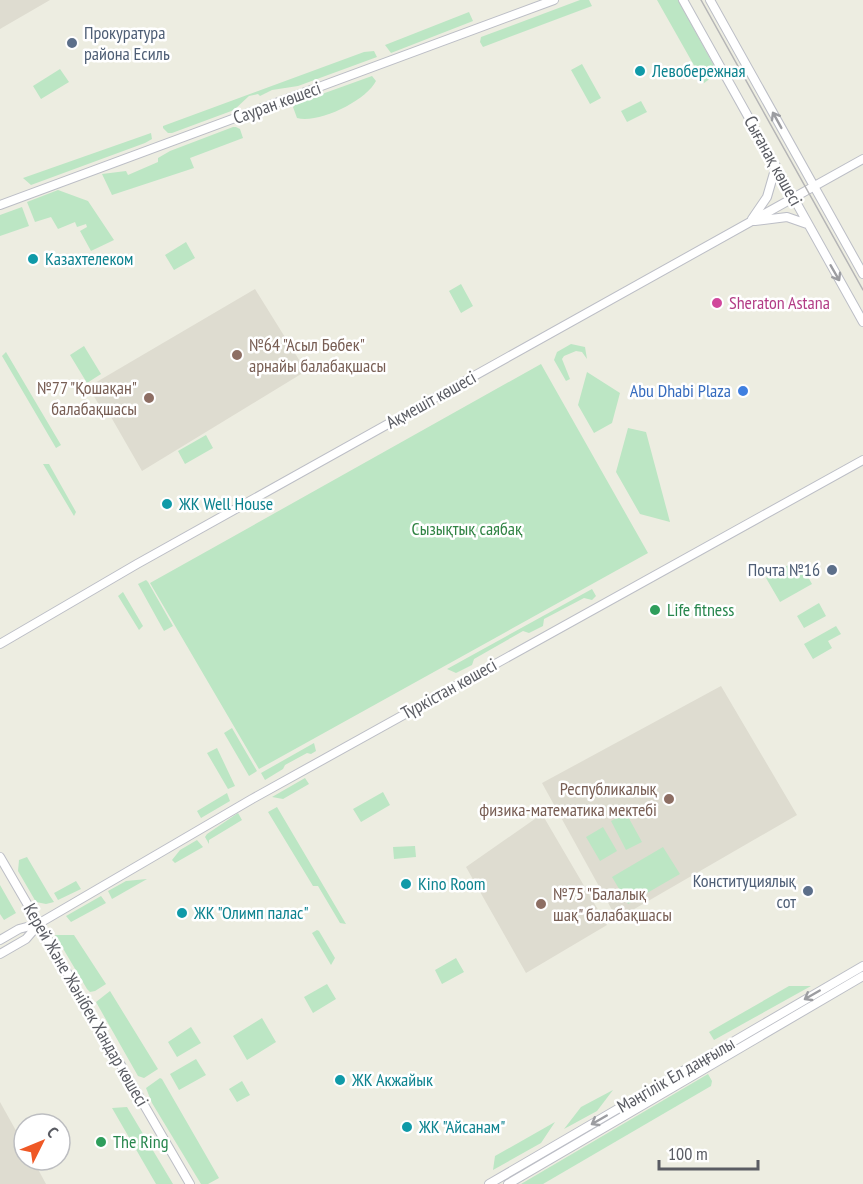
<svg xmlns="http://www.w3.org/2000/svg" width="863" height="1184" viewBox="0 0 863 1184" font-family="'PT Sans Narrow',sans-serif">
<rect width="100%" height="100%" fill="#edede1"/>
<path fill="#dedcd0" d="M0,0h50l-50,29z
M255,289l51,82 -164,100 -35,-61 -4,1 -15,-24z
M721,686l76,129 -180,104 -75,-136z
M542,814l65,111 -81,48 -60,-106z
M0,1102l24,43v15h9l13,24h-46z"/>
<path fill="#bce6c4" d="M580,0h9l3,6 -109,41 -3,-5 1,-5z
M657,0h21l40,73 -14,10z
M469,12l4,9 -5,2 -77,30 -6,-8z
M374,51l3,6 -79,29 -26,4 -12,6 -2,-2 -9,2 -15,14 -62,23h-4l-5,-5v-2l201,-74z
M582,64l19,34 -11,6 -19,-34z
M60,69l9,13 -28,17 -8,-13z
M372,76l4,5c-10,20 -58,43 -79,37l-4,-11 4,-4z
M641,101l6,11 -20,10 -6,-11z
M233,127h3l4,2 3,9 -53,20 4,10 -82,27 -10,-21 24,-3 2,4 30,-13v-4l12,-7z
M151,133l1,6 -7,4 -114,42 -8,-7z
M58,190l30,11 26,39 -23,11 -11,-20 7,-4 -1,-3 -9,3 -2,-5 -17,7 -7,-12 -16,5 -8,-20z
M22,207l7,19 -29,10v-21z
M186,242l9,16 -21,12 -9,-15z
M461,284l12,22 -12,7 -12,-22z
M571,344l14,3 2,12 -5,-7 -6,-1 -12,5 -2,3 8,20 -4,2 -12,-21 3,-8z
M84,346l17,28 -14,9 -17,-28z
M6,352l55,93 -5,3 -54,-92z
M541,364l107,189 -389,216 -109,-186z
M587,372l33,21 -8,30 -18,10 -16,-28z
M628,428l18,4 24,90 -30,-8 -24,-42z
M206,435l7,13 -28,16 -7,-13z
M43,464h6l27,48 -2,4z
M790,564l4,8 9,-4 9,16 -32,18 -14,-24z
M146,580l2,2 25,44 -9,5 -26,-47z
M592,589l4,7 -4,4 -8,-2 -40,21 -1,7 -14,7 -6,-2 -49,28 -2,6 -16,8 -9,-4z
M123,592l20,34 -4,4 -21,-34z
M819,603l7,13 -22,12 -7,-12z
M836,626l5,8 -13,7 4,7 -19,11 -9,-15z
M232,728l25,43 -8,5 -25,-43z
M314,743l2,8 -5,3 -4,-1 -22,12 -2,4 -18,11 -4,-7z
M217,748l18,38 -7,3 -21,-36z
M305,778l4,6 -26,15 -11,-2z
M383,792l7,13 -29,17 -8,-13z
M227,793l3,8 -29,17 -4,-7z
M277,807l69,117 -6,-1 -22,-37h-5l-45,-74z
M238,813l4,7 -33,20v4l-4,-7 2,-3z
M626,813l16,29 -16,8 -15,-29z
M603,827l14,24 -17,10 -14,-24z
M197,840l6,7 -28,16 -3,-3 8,-10z
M415,846l1,11 -22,2 -1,-12z
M663,847l17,27 -52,30 -16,-27z
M27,857l23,39 4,6 -8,2 -10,-2 -18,-31 1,-11z
M147,879l-35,20 -4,-8 18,-10z
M76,881l5,8 -23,11 -4,-7z
M0,885l16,28 -12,7 -4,-6z
M101,896l5,7 -35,19 -5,-6z
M317,930l2,1 16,27 -4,7 -19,-32z
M55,935h19l32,49 -11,7 -5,1 -3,-3z
M456,958l8,14 -22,12 -7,-14z
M327,984l9,15 -23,14 -9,-16z
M789,986h22l-97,54 -5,-8z
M110,991l48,78 -14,9 -6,-2 -42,-74z
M262,1018l14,24 -29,18 -14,-24z
M191,1027l10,16 -24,14 -9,-15z
M196,1059l10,16 -27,15 -9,-16z
M708,1074l4,7 -1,5 -168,98h-22z
M160,1078l2,1 57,99 -11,6h-7l-49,-81 -6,-15z
M242,1081l8,14 -13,7 -8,-13z
M613,1090l-16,21 -33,18 17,-22z
M127,1107l46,77h-17l-44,-76z
M555,1122l-14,21 -48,27 2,-14z"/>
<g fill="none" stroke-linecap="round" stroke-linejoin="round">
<g stroke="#bcbec6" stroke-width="10">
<path id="secondary" d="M683,0l180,322
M710,0l153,274
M0,205l554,-205
M752,219l15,-22 9,-31
M755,221l32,-4 20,7
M0,644l137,-80 726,-405
M0,857l190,327
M0,940l19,-11 19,-5 214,-125 611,-339
M0,954l26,-15 12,-14
M489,1184l374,-218
M508,1184l355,-208"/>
</g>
<use href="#secondary" stroke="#fff" stroke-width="8"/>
<path stroke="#b5b5b6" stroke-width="1.5" d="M701,0l162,290"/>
</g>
<defs><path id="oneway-shaft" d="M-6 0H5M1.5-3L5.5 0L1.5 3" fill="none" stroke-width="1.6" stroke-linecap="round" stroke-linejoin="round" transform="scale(1.5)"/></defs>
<g stroke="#9c9da1">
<use href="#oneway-shaft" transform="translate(777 120) rotate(-119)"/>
<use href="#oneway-shaft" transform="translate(835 273) rotate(60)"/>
<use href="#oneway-shaft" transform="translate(812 995) rotate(150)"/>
<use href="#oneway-shaft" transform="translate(599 1120) rotate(150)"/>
</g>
<g fill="#5c6f8a" stroke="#fff" stroke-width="2">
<circle cx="72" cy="43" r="6"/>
<circle cx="832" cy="570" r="6"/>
<circle cx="808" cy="891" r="6"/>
</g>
<g fill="#0f9aa8" stroke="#fff" stroke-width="2">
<circle cx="640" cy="71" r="6"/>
<circle cx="33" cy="259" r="6"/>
<circle cx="167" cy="504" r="6"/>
<circle cx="406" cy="884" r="6"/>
<circle cx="182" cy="913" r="6"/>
<circle cx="340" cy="1080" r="6"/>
<circle cx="407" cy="1127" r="6"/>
</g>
<circle fill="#d1479c" stroke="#fff" stroke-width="2" cx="717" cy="303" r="6"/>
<g fill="#8d6e63" stroke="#fff" stroke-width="2">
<circle cx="237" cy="355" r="6"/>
<circle cx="149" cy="398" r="6"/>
<circle cx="669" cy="799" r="6"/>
<circle cx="541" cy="904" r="6"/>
</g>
<circle fill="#3f7fe0" stroke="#fff" stroke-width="2" cx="743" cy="391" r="6"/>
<g fill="#2e9e5b" stroke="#fff" stroke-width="2">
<circle cx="655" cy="610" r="6"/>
<circle cx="101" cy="1142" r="6"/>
</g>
<g text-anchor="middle" stroke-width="5" stroke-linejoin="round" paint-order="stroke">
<g font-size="18" fill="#4e5e75" stroke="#fff" text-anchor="end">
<text x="84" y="39" text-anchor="start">Прокуратура<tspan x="84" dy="21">района Есиль</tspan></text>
<text x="820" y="576">Почта №16</text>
<text x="796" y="887">Конституциялық<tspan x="796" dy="21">сот</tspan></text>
</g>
<g font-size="18" fill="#0d838f" stroke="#fff" text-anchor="start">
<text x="652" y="77">Левобережная</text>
<text x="45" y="265">Казахтелеком</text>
<text x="179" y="510">ЖК Well House</text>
<text x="418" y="890">Kino Room</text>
<text x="194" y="919">ЖК "Олимп палас"</text>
<text x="352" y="1086">ЖК Акжайык</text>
<text x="419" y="1133">ЖК "Айсанам"</text>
</g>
<g font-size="18" fill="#5a5c63" stroke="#fff">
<text transform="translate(277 103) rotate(-20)" y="6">Сауран көшесі</text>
<text transform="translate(773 161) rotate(61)" y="6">Сығанақ көшесі</text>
<text transform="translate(431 400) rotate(-29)" y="6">Ақмешіт көшесі</text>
<text transform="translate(449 689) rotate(-29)" y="6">Түркістан көшесі</text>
<text transform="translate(86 1005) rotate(60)" y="6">Керей Және Жәнібек Хандар көшесі</text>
<text transform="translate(676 1075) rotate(-30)" y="6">Мәңгілік Ел даңғылы</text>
</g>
<g font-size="18" fill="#b23c85" stroke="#fff" text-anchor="start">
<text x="729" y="309">Sheraton Astana</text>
</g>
<g font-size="18" fill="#785e54" stroke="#fff" text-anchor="start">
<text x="249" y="351">№64 "Асыл Бөбек"<tspan x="249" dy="21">арнайы балабақшасы</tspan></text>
<text x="137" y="394" text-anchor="end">№77 "Қошақан"<tspan x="137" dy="21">балабақшасы</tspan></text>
<text x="657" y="795" text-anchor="end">Республикалық<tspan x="657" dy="21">физика-математика мектебі</tspan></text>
<text x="553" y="900">№75 "Балалық<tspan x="553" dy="21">шақ" балабақшасы</tspan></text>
</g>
<g font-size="18" fill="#366cbe" stroke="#fff" text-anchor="end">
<text x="731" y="397">Abu Dhabi Plaza</text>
</g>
<g font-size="18" fill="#308343" stroke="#fff">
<text x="467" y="535">Сызықтық саябақ</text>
</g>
<g font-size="18" fill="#27864d" stroke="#fff" text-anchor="start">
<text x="667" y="616">Life fitness</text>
<text x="113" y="1148">The Ring</text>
</g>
</g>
<g transform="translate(42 1142) rotate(47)"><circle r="28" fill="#ffffff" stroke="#bdbec1" stroke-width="1.5"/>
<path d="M0-4.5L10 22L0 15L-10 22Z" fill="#ef5825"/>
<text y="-9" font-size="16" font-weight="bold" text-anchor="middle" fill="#5a5c63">С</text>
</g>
<path d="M659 1160v9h99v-9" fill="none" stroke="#5a5c63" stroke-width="3"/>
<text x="668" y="1160" font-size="18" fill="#5a5c63" stroke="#ffffff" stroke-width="4.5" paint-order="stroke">100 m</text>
</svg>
